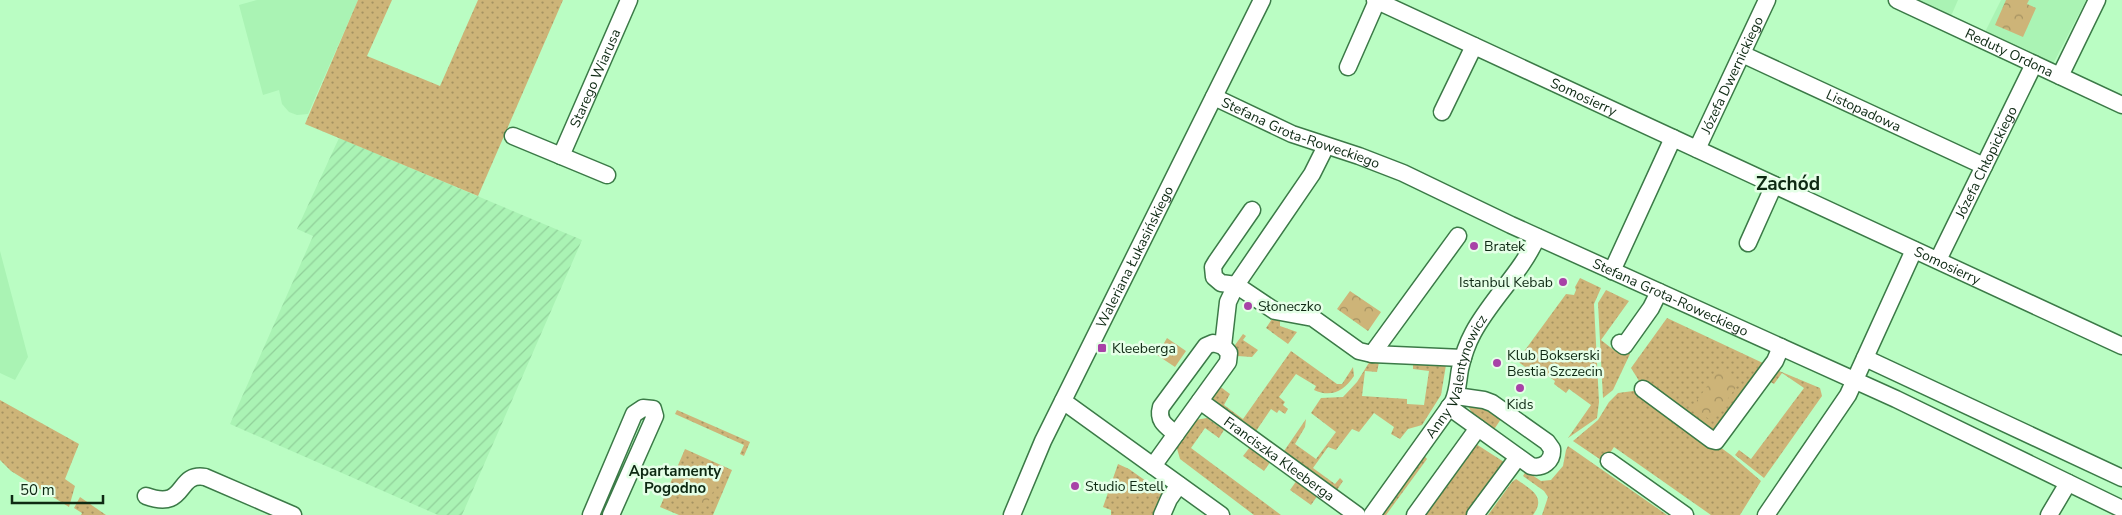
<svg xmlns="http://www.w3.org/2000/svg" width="2122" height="515" viewBox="0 0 2122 515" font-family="'Nunito Sans',sans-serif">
<defs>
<pattern id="industrial-furrows" width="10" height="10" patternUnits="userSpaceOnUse" patternTransform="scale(1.25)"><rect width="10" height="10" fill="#aaf3b4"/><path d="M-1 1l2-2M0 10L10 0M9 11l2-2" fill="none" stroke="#91d09a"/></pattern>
<pattern id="grass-dots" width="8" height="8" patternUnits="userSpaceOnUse" patternTransform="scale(1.25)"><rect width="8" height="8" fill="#cdb478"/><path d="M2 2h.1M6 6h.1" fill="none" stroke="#a59261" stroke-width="1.8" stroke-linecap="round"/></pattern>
<pattern id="park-crowns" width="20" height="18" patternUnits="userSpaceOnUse" patternTransform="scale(1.25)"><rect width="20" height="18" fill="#cdb478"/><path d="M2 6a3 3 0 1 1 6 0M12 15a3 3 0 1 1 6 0" fill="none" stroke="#a59261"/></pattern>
</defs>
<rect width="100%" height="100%" fill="#bafdc3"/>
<path fill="#aaf3b4" d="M257,0h101l-50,114 -11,1 -8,-3 -7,-8 -3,-14 -16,5 -24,-90z
M1916,0h42l-7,16z
M2001,0h85l-33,64 -68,-32z
M0,251l28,106 -13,23 -15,-7z"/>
<path fill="url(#industrial-furrows)" d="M339,138l243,102 -120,275h-24l-208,-91 83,-188 -16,-7z"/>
<path fill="url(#grass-dots)" d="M358,0h34l-25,56 73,30 38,-86h85l-85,196 -173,-72z
M1580,278l21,10 -7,16 5,98 -2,16 -29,20 23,-33 -22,-16 -3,4 -12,-9 1,-3 -21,-15 -3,5 -14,-10 49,-67 8,1 2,-5 -1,-3z
M1606,290l23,11 -28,39 14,11 4,-5 11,8 -17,36 -10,8 -5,-95z
M1271,315l9,2v9l17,6 -9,12 -22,-16 6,-9z
M1667,318l98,46 -53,72 -71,-52 -10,-16z
M1243,334l3,2 -3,4 15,10 -6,7 -15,-1 -2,-11z
M1291,351l46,33h5l11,-17 1,9c-10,15 -23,22 -40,14l2,-4 -20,-12 -17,23 6,5 -2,3 5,4 -3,5 -6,-4 -2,3 -6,-4 -17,25 -46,-34 10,-15 12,9 -6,11 19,14z
M1370,361l9,1 -2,10 -12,-1 -3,25 45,3v5l17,1 5,-34 -16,-2v-8l33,4 -5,30 -19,30 -14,4 -8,10 -9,-5 3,-7 -20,-14 -15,19 -7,-3 -16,21 -8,-3 -15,21 22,16 5,-6 3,3 -8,12 -53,-39 24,-35 -1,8 -10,17 21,15 20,-27 -25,-19 10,-15 22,-1 14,-15z
M1777,370l43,18 2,8 -58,82 -29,-23 4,-5 12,9 53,-71 -22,-15 -8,11 -5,-3z
M1641,390l90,65 30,26 -21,34h-29l-97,-68 -10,15 -31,-21 25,-21 11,-18 9,-9z
M0,400l79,44 -14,35 10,7 -6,21 -58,-36 -11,-11z
M1472,402l15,4 14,13 -8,12 -18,-13 -7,-12z
M677,410l73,32 -6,14 -4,-2 4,-9 -69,-31z
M1207,418l17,12 -5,8 -14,-10 -14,20 90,67h-27l-74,-56 -4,-14 19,-25z
M1476,444l28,18 -38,53h-42z
M1568,446l99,69h-125l6,-18 -4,-6 -21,-15 3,-5 15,10 10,-1 12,-14 3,-16z
M1250,447l21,14 -7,10 -21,-15z
M685,449l47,21 -19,45h-34l-19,-8z
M1422,453l5,6 -41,56h-5z
M1118,464l11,5 34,24 -2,11 -7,11h-43v-5l-8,-3z
M1516,479c14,10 31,17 17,36h-45l24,-33z
M1297,480l21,15 -7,10 -21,-15z
M80,497l26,18h-25l1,-2 -8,-5z"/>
<path fill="url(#park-crowns)" d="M2006,0h23l-2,4 9,4 -13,29 -28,-12z
M1350,291l31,21 -13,19 -31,-22z
M1167,338l19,13 -11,16 -18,-12z
M1720,369l19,14 -27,38 -20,-14z
M692,471l25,12 -11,24 -25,-11z"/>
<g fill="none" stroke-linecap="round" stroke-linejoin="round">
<g stroke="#3b7a47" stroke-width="19">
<g id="minor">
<path id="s1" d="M1375,0l747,346"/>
<path id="s2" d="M1897,0l225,105"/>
<path id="s3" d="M1742,54l242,112"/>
<path d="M1348,67l29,-66"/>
<path d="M2060,76l37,-76"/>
<path id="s4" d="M1214,97l78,37 67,22 44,17 108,52 385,174 226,110"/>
<path d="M1442,112l32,-66"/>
<path d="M513,136l94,39"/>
<path id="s5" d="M1697,149l70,-149"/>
<path id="s6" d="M561,156l68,-156"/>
<path d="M1252,210l-36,52 -3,5 1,10 7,6 15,2 39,26 38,7 46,33 13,3 86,-118"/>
<path d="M1748,243l26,-58"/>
<path id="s7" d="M1938,260l96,-196"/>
<path d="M1612,271l61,-133"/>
<path d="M1620,343l4,3 27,-38 8,-16"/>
<path d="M1372,354l91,4"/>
<path d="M1865,358l257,120"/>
<path d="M1643,389l69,51 4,1 59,-80 6,-14"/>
<path d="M1063,401l158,114"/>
<path id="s8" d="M1200,401l157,114"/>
<path d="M1449,407l82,59c12,3 22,-5 21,-17l-5,-7 -55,-39 -8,-3 -28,-4"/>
<path d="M1176,434l52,-72 1,-9 -6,-7 5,-44 8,-17 76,-111 14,-28"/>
<path d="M1609,461l76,54"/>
<path d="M1153,466l23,-32c-10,-8 -19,-13 -15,-27l45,-61 7,-3 10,3"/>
<path d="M146,496c42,15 29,-24 59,-19l88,38"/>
<path d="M591,515l43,-101 9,-6 10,1 2,7 -44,99"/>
<path id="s9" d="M1012,515l31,-74 219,-441"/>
<path d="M1162,515l7,-16 10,-14"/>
<path id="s10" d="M1372,515l81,-113c5,-11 5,-22 7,-33 3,-13 7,-25 13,-36 18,-34 49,-61 64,-96"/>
<path d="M1415,515l63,-87"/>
<path d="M1475,515l43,-58"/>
<path d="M1766,515l82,-120 66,-145"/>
<path d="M2049,515l19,-32"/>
</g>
</g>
<use href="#minor" stroke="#fff" stroke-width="16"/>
</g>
<g fill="#a842a7" stroke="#e5ffe7" stroke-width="2">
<circle cx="1474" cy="246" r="5"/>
<circle cx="1563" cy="282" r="5"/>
<circle cx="1248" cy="306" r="5"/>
<rect x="1097" y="343" width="10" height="10" rx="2.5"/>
<circle cx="1497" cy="363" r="5"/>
<circle cx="1520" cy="388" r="5"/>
<circle cx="1075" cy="486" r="5"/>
</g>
<g text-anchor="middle" stroke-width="5" stroke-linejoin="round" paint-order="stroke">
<g font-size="14" fill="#0e2913" stroke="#e5ffe7">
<text dy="5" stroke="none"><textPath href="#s2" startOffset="124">Reduty Ordona</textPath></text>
<text dy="5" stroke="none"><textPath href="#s5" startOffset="82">Józefa Dwernickiego</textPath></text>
<text dy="5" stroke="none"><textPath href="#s6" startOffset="85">Starego Wiarusa</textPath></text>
<text dy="5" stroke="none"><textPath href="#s1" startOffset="230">Somosierry</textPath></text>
<text dy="5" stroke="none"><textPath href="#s3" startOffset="134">Listopadowa</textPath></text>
<text dy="5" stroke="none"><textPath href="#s4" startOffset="94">Stefana Grota-Roweckiego</textPath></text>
<text dy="5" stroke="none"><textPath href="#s7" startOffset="109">Józefa Chłopickiego</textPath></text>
<text dy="5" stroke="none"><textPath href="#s9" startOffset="286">Waleriana Łukasińskiego</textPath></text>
<text dy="5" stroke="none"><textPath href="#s1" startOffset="631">Somosierry</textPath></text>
<text dy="5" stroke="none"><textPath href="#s4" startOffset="499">Stefana Grota-Roweckiego</textPath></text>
<text dy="5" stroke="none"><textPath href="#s10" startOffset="164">Anny Walentynowicz</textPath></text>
<text dy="5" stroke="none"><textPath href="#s8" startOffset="98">Franciszka Kleeberga</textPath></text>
</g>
<g font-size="14" fill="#0e2913" stroke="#e5ffe7" text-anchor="start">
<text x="1484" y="251">Bratek</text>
<text x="1553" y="287" text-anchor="end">Istanbul Kebab</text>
<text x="1258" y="311">Słoneczko</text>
<text x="1112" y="353">Kleeberga</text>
<text x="1507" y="360">Klub Bokserski<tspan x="1507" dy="16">Bestia Szczecin</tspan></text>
<text x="1520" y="409" text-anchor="middle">Kids</text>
<text x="1085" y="491">Studio Estell</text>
</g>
<g font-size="15" font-weight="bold" fill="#0e2913" stroke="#e5ffe7">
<text x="675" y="476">Apartamenty<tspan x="675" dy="17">Pogodno</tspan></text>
</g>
<g font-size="19" font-weight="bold" fill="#0e2913" stroke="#e5ffe7">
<text x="1788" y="190">Zachód</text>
</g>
</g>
<path d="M12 495v8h91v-8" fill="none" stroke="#0e2913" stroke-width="2.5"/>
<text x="20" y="495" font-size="15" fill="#0e2913" stroke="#e5ffe7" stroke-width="4" paint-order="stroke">50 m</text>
</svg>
